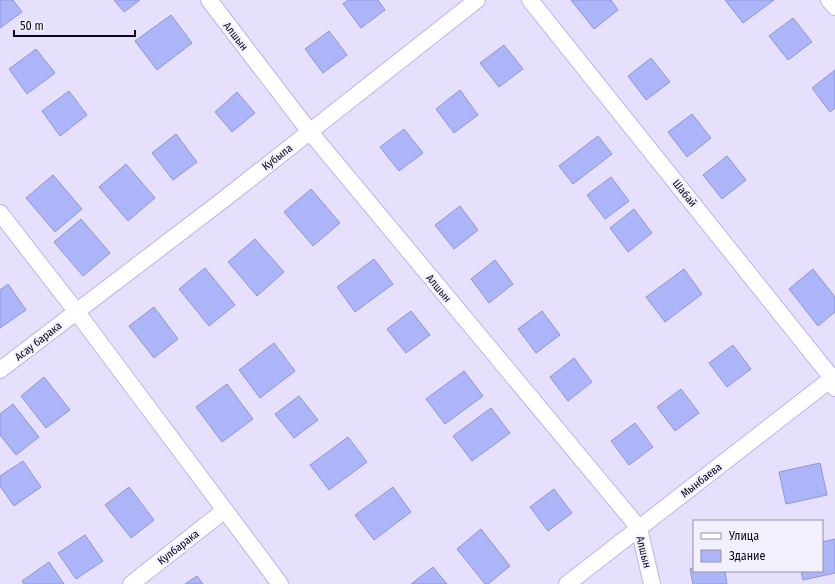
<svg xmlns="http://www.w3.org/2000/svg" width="835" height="584" viewBox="0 0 835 584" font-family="'Fira Sans Condensed',sans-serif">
<rect width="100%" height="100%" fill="#e7e0fc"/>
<path fill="#abb5f7" stroke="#8d96d8" d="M0,0h13l9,12 -22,16z
M114,0h26l-16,12z
M348,0h30l7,10 -24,18 -18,-24z
M571,0h40l7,10 -24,19z
M725,0h49l-31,23z
M171,15l21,28 -35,27 -22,-29z
M793,18l19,24 -24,18 -19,-24z
M329,31l18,24 -24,18 -18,-24z
M504,45l19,24 -24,18 -19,-24z
M36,49l19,24 -28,21 -18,-25z
M651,58l19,24 -24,18 -18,-24z
M835,70v38l-5,4 -18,-24z
M460,90l18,25 -24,18 -18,-24z
M69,91l18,24 -27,21 -18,-25z
M237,92l18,21 -23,19 -17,-20z
M692,114l19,24 -24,19 -19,-25z
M404,129l19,24 -24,18 -19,-24z
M176,134l21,28 -24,18 -21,-27z
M598,136l14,18 -39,30 -14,-18z
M727,156l19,24 -24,19 -19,-24z
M126,164l29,34 -27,23 -29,-34z
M53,175l29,34 -27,23 -29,-34z
M611,177l18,24 -24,18 -18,-24z
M311,189l29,34 -27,23 -29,-34z
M460,206l18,24 -24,19 -19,-24z
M634,209l18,24 -24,19 -18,-24z
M81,219l29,34 -27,23 -29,-34z
M255,239l29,33 -27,24 -29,-34z
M374,259l19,25 -38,28 -18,-25z
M495,260l18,24 -24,19 -18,-24z
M205,268l30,37 -26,21 -30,-37z
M684,269l18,25 -37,28 -19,-25z
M813,269l22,28v15l-17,14 -29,-37z
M8,284l18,26 -26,18v-38z
M154,307l24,32 -24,19 -25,-32z
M411,311l19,24 -24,18 -19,-24z
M542,311l18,24 -24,18 -18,-24z
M274,343l21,28 -35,27 -21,-28z
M733,345l18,24 -24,18 -18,-24z
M574,358l18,24 -24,19 -18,-24z
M464,371l19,25 -38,28 -19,-25z
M44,377l26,33 -24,18 -25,-32z
M227,384l26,35 -31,23 -26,-35z
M681,389l18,24 -24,18 -18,-24z
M299,396l19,24 -24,18 -19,-24z
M13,404l26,33 -23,18 -16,-20v-21z
M491,408l19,25 -38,28 -19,-25z
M635,423l18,24 -24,18 -18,-24z
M348,437l19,25 -38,28 -19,-25z
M23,461l18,26 -27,19 -14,-20v-10z
M820,463l7,32 -41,9 -7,-32z
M129,487l25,33 -23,18 -26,-33z
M393,487l18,25 -37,28 -19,-25z
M554,489l18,24 -24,18 -18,-24z
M481,529l29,37 -22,18h-3l-28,-35z
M85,535l18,26 -27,18 -18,-26z
M835,539v34l-32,7 -2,-9h21v-29z
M49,562l15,22h-40l-2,-3z
M433,567l14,17h-36z
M694,568v3h31l2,13h-34l-3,-15z
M197,576l6,8h-18z"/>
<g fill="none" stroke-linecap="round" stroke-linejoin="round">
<g stroke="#c3aff3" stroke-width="18">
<path id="minor" d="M209,0l101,132 329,396 13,56
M530,0l302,378 3,10
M829,0l6,7
M0,213l76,98 204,273
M0,370l223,-170 254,-200
M131,584l94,-74
M567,584l268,-208"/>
</g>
<use href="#minor" stroke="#fff" stroke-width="16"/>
</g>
<g text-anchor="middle" stroke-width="4" stroke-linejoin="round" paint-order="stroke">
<g font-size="11" fill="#0e061d" stroke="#f3f0fe">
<text transform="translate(236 36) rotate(52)" y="4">Алшын</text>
<text transform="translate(277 157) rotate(-38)" y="4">Кубыла</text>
<text transform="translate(685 193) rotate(51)" y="4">Шабай</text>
<text transform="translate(439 288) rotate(50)" y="4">Алшын</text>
<text transform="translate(38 341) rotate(-38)" y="4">Асау барака</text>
<text transform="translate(701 480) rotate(-38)" y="4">Мынбаева</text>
<text transform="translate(178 547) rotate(-38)" y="4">Кулбарака</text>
<text transform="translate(644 552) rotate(76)" y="4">Алшын</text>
</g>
</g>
<rect x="693" y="520" width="130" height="52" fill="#f3f0fe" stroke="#9792a4"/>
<rect x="701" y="533" width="20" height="6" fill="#ffffff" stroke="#9792a4"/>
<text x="729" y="540" font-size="12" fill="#0e061d">Улица</text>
<rect x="701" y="550" width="20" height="12" fill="#abb5f7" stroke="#9792a4"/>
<text x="729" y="560" font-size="12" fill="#0e061d">Здание</text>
<path d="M14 30v6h121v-6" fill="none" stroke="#0e061d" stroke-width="2"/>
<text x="20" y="30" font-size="12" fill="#0e061d" stroke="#f3f0fe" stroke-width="3" paint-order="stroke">50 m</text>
</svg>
